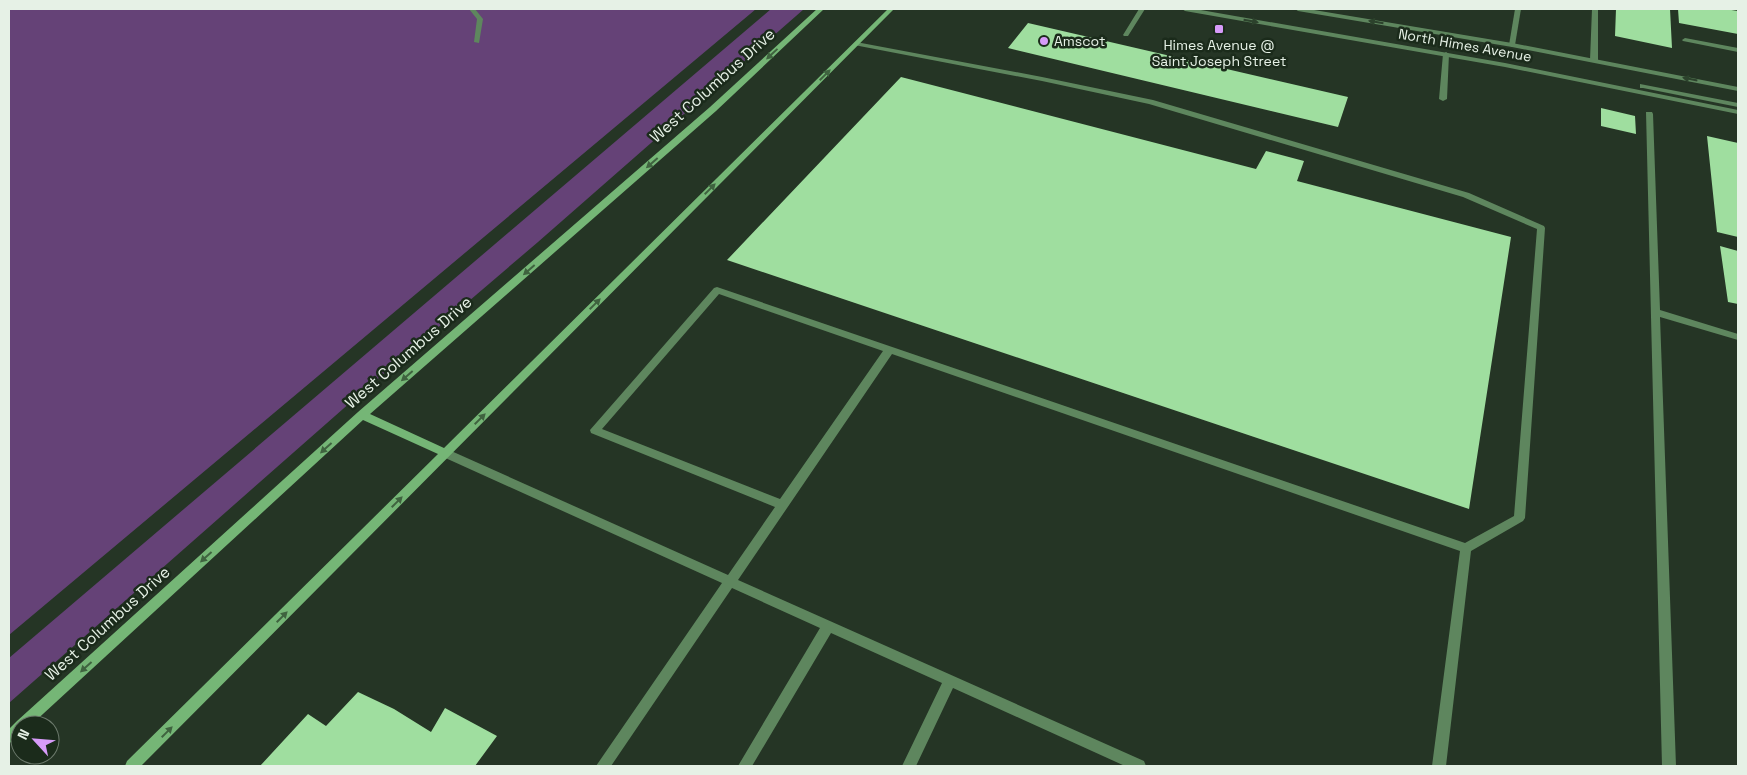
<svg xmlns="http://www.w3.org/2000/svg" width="1747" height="775" viewBox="0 0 1747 775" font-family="'Space Grotesk',sans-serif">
<rect width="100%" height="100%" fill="#253525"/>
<path fill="#654277" d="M9,9h747l-747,626z
M771,9h33l-266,233 -178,152 -351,309v-45z"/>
<path fill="#9fde9f" d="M1616,9h54l2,39 -57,-12z
M1678,9h47l13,2v23l-59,-11z
M1028,23l320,74 -10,30 -330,-79z
M901,77l355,92 10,-18 38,10 -7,20 214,56 -42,272 -742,-249z
M1601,108l34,8 1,18 -35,-8z
M1707,136l31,7v94l-21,-5z
M1720,246l18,5v53l-10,-2z
M358,692l36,17 37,23 14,-24 52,28 -22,30h-215l48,-52 18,12z"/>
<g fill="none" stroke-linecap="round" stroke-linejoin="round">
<path fill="#5e865e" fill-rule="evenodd" d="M469,9h6l8,10 -4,24 -5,-1 3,-23z
M1139,9h6l-17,27h-4l-1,-1z
M1592,9h6v51l-4,2 -4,-2z
M1685,38l53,10v4l-55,-11 -1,-1z
M856,42l186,35 111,23 316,93 75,33 1,2 -20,290 -2,3 -52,30 -25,215h-14l28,-215 -568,-197 -154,226 406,181 2,5h-21l-172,-78 -37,78h-14l40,-83 -111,-50 -79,133h-14l82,-138 -88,-40 -121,178h-15l126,-183 -281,-127 -1,-3 1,-3h8l279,125 47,-68 -184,-74 -1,-3 124,-142 3,-1 748,256 49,-27 23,-287 -74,-32 -314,-93 -107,-23 -188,-36v-2zM719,294l164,57 -103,148 -178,-70z
M1446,52l3,2 -2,45 -4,2 -4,-2 4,-45z
M1646,112h6l1,2 7,196 78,24v6l-78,-23 16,449h-14z"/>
<path fill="#5e865e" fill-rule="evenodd" d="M1515,9h6l-6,36 -3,2 -3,-2z"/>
<path fill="#5e865e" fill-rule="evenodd" d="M1182,9h13l310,54 233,47v4l-233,-47 -320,-56z
M1295,9h13l204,34 226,44v4l-226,-44 -214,-36z
M1640,84l98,19v4l-95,-19h-3z"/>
<path fill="#75b676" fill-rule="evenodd" d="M817,9h7l-108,102 -346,303 74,34 444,-439h6l-753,757h-16l2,-5 311,-307 -75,-34 -332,305h-11v11l-6,5 -5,2v-14l8,-8 341,-309 352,-305z"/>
</g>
<defs><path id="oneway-solid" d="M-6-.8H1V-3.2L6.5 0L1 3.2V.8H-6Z" transform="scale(1.25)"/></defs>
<g fill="#2c422c">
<use href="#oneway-solid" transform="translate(1251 21) rotate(10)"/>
<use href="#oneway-solid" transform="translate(1376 22) rotate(-171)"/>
<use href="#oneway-solid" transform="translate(1690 79) rotate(-169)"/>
</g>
<g fill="#3f633f">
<use href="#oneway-solid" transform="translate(772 54) rotate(137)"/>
<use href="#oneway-solid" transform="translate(825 75) rotate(-45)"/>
<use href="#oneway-solid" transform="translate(652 163) rotate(139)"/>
<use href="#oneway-solid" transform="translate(710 189) rotate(-45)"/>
<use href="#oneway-solid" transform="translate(529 270) rotate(139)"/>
<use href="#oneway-solid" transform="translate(595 304) rotate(-45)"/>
<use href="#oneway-solid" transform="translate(407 376) rotate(139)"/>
<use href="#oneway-solid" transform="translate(480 419) rotate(-45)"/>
<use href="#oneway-solid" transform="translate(326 448) rotate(138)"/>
<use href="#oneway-solid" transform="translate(397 502) rotate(-45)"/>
<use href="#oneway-solid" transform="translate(206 557) rotate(138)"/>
<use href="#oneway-solid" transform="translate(282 617) rotate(-45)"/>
<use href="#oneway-solid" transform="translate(86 667) rotate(138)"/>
<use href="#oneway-solid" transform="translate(167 732) rotate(-45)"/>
</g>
<g fill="#d79bf9" stroke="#1b2b1b" stroke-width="2">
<rect x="1214" y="24" width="10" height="10" rx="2.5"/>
<circle cx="1044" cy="41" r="5"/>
</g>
<g text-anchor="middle" stroke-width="5" stroke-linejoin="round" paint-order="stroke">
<g font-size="14" fill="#e6f1e6" stroke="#1b2b1b" text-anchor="start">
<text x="1054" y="46">Amscot</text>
<text x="1219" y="50" text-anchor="middle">Himes Avenue @<tspan x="1219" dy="16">Saint Joseph Street</tspan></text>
</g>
<g font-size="14" fill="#e6f1e6" stroke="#1b2b1b">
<text transform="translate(1465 45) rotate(10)" y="5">North Himes Avenue</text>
</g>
<g font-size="16" fill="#e6f1e6" stroke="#1b2b1b">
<text transform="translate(712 85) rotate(-42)" y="6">West Columbus Drive</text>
<text transform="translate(408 352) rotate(-41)" y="6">West Columbus Drive</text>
<text transform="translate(107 623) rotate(-42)" y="6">West Columbus Drive</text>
</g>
</g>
<rect width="1747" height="775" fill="none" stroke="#e6f1e6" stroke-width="20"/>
<g transform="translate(35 740) rotate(296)"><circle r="24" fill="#1b2b1b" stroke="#6c7a6c"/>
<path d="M0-4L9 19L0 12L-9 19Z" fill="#d79bf9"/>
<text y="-8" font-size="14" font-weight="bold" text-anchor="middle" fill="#e6f1e6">N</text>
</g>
</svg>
